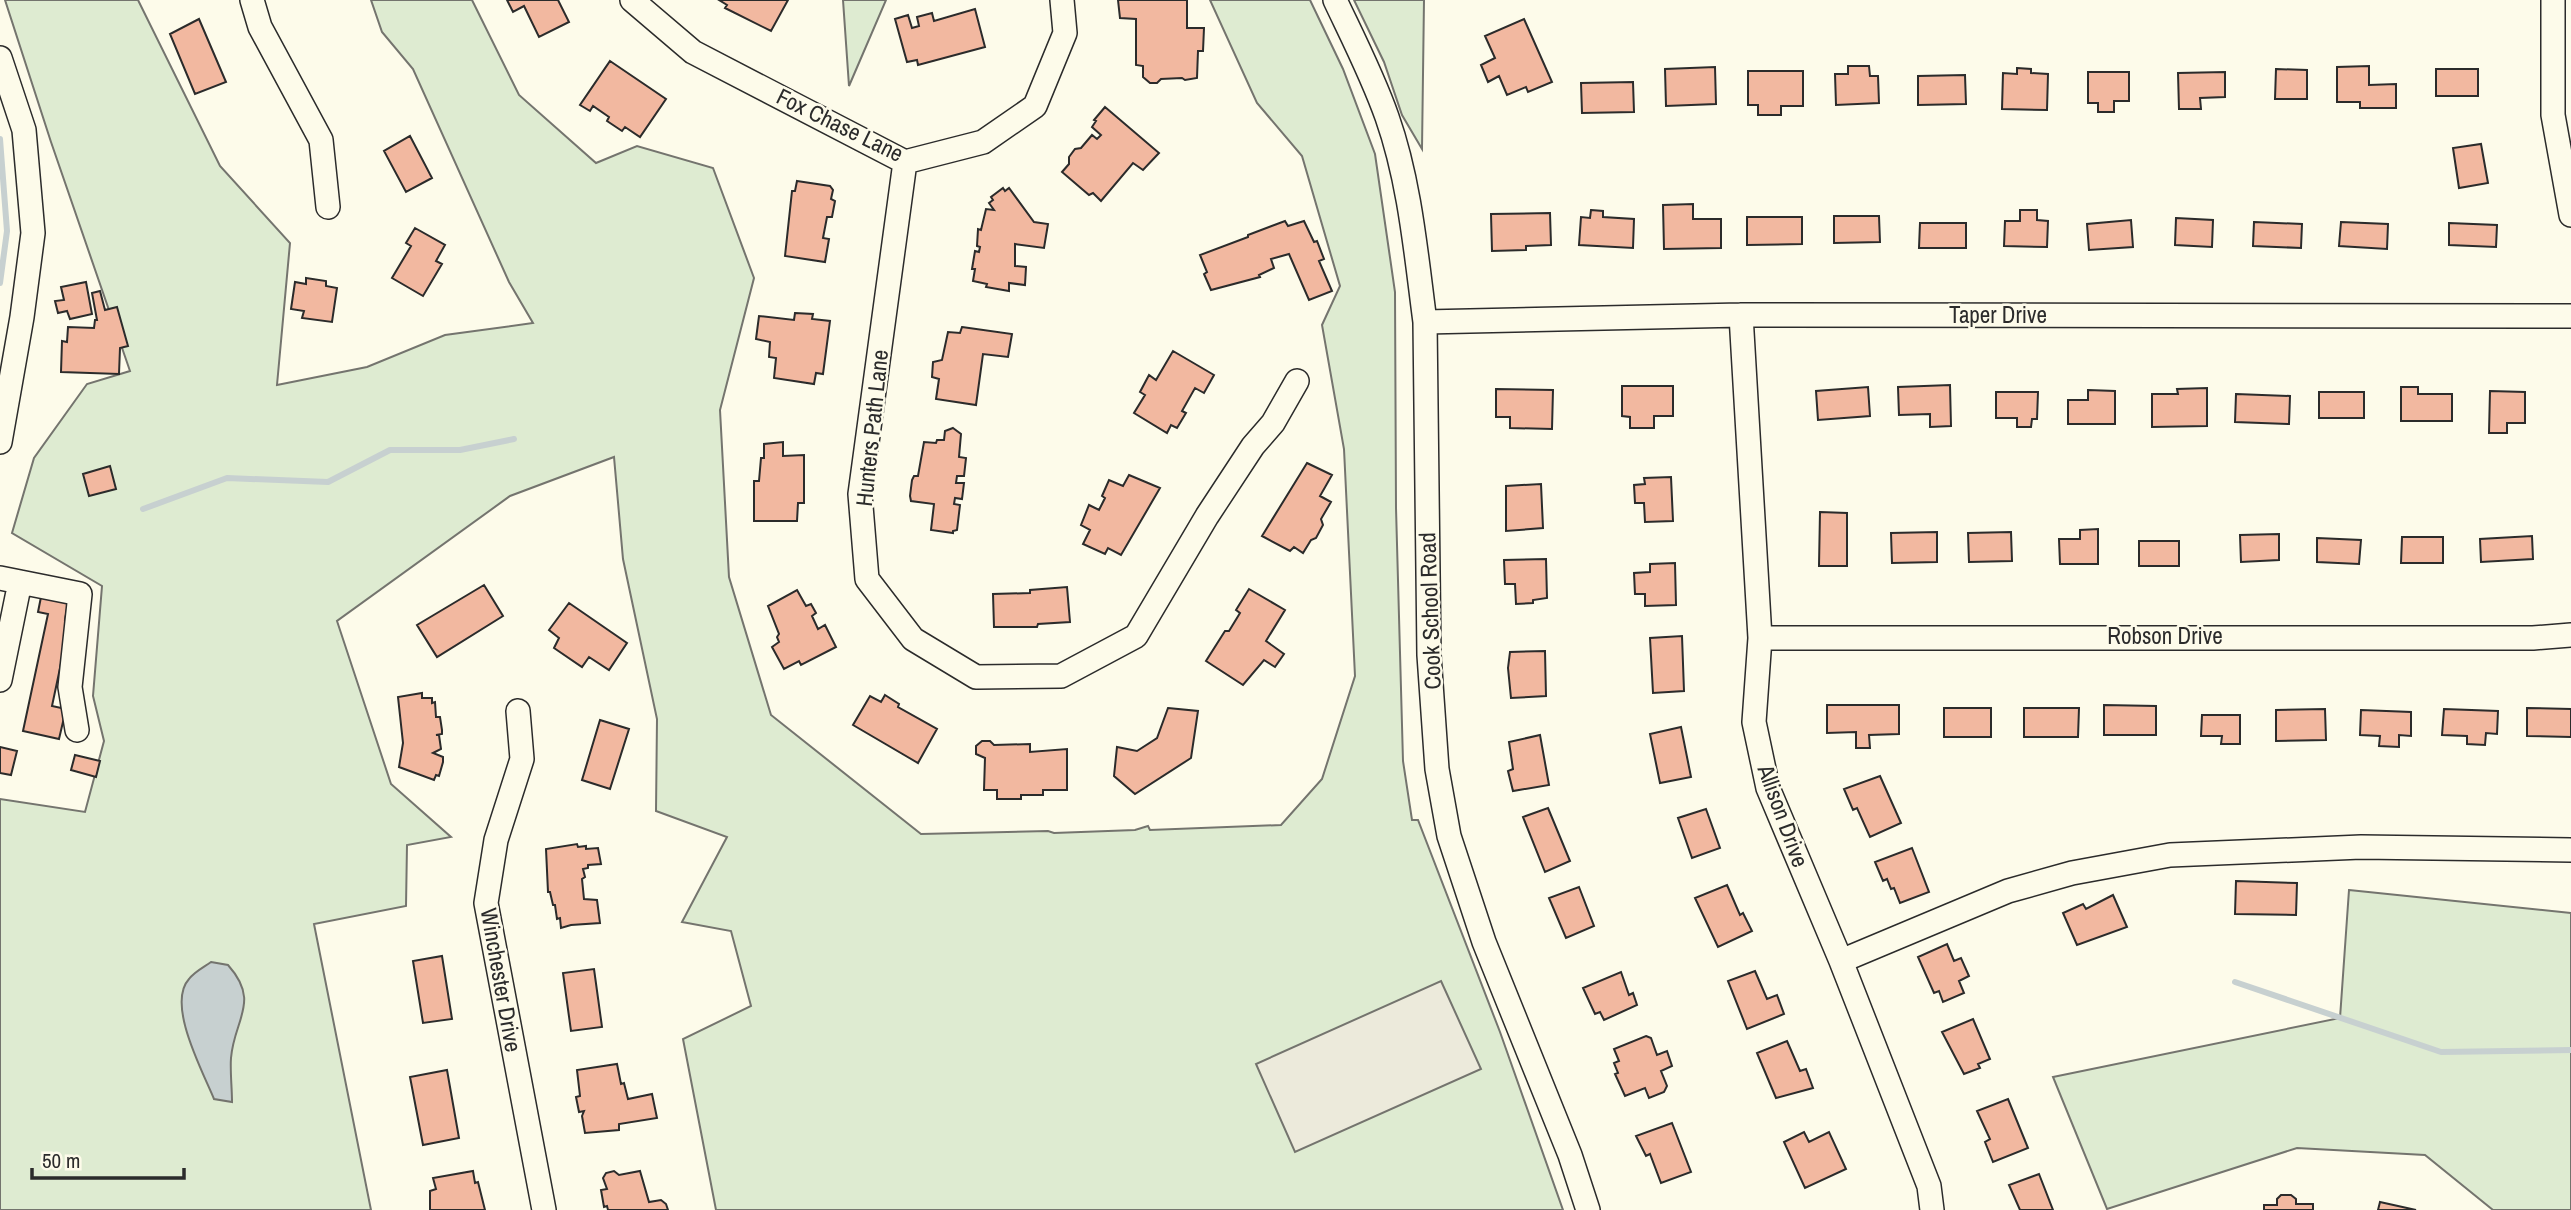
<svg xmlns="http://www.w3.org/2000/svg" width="2571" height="1210" viewBox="0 0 2571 1210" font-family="'Archivo Narrow',sans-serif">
<rect width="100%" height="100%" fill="#fdfbea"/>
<path fill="#deebd1" stroke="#74746e" stroke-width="2" d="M5,0h133l82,166 70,77 -13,142 90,-18 78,-32 88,-12 -24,-41 -96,-213 -31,-37 -11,-32h101l47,95 77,68 41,-17 76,22 41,110 -34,132 9,167 42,138 150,119 127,-3 6,2 81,-3 13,-4 2,4 131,-5 41,-46 33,-103 -11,-227 -22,-124 18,-39 -38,-130 -45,-53 -47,-103h100l33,69 32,85 20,138 1,216 7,253 9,59h6l82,212 63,178h-847l-33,-171 68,-33 -20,-75 -49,-9 45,-85 -71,-26 1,-92 -34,-160 -9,-102 -104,39 -173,125 54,163 60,53 -44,8 -1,61 -92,18 57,286h-371v-411l85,13 19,-71 -11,-45 9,-110 -90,-53 22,-75 53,-74 43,-13 -79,-229z
M843,0h43l-37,86z
M1354,0h70l-2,149 -20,-34 -18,-53z
M2349,890l222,23v297h-78l-68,-55 -128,-7 -190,61 -54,-132 287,-59z"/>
<path fill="#eceadb" stroke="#74746e" stroke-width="2" d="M1441,981l40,88 -186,83 -39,-88z"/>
<path fill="#c7d0d0" stroke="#74746e" stroke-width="2" d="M211,962l17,3c33,37 6,54 3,93 -1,14 1,29 1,44l-18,-3c-11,-27 -48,-95 -25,-120 5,-7 15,-12 22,-17z"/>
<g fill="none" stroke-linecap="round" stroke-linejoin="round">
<path stroke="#c7d0d0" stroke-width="6" d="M0,139l7,92 -7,52
M143,509l84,-31 101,4 62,-32h70l54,-11
M2235,982l206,70 130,-2"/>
</g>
<path fill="#f2b8a0" stroke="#2b2b2b" stroke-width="2" d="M507,0h51l11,22 -30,15 -15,-31 -11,6z
M719,0h69l-17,31 -46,-23 2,-3z
M1118,0h69v28h17l-1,23h-5l-1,27 -12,2 -3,-2 -21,1 -4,4h-7l-7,-6v-11l-7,-1v-46l-16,-1z
M975,9l10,38 -67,18 -1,-5 -10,2 -12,-43 13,-4 4,13 7,-2 -2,-9 15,-4 2,8z
M199,19l27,63 -31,12 -25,-60z
M1524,19l28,63 -24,10 -2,-5 -19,8 -8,-19 -11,6 -7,-17 14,-7 -10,-22z
M610,61l56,38 -26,38 -15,-10 -3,4 -15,-10 2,-4 -16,-11 -3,5 -10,-6z
M1848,66h21l1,10h8l1,27 -43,2 -1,-31h13z
M2369,66v19l27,-1v24h-36v-6h-23v-35z
M1715,67l1,37 -50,2 -1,-37z
M2017,68l14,1v4l17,1 -1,36 -45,-1 1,-36 14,1z
M2276,69l31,1v29h-32z
M2436,69h42v27h-42z
M1748,71h55v35h-22v9h-23v-10h-10z
M2088,72h41v29h-15v11h-16v-9h-10z
M2225,72v25l-25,1 1,11h-22l-1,-36z
M1965,75l1,29 -48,1v-29z
M1633,82l1,30 -52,1 -1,-30z
M1105,107l54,46 -16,17 -10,-7 -32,38 -8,-8 -4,2 -27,-23 7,-8v-7l6,-8 6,-1 11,-13 5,4 4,-4 -9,-8 4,-6 -2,-1z
M410,136l22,42 -26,14 -22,-41z
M2481,144l7,39 -29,5 -6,-40z
M797,181l33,5 3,4 -2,9 4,2 -3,16h-5l-4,21 6,1 -4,23 -40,-6 7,-65h3z
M1003,188l2,3 4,-3 25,34 14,2 -4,24 -29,-4v22l11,1 -1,18 -16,-2v8l-23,-4 1,-3 -14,-3 2,-12h-3l3,-18 4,1 1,-5 -3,-1 1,-17 3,1 5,-21 8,1 -5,-7 4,-3 -2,-3z
M1693,204v15h28v29l-57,1 -1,-44z
M1591,210l12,1v6l31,2 -1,29 -54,-3 2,-28 9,1z
M2020,210h17v10l11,1 -1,26 -43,-1 1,-25h15z
M1550,213l1,32 -25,1v4l-34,1 -1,-37z
M1834,216h45l1,26 -46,1z
M1747,217h55v27l-55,1z
M2176,218l37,2 -1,27 -37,-2z
M2131,220l2,27 -44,3 -2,-26z
M1285,221l3,5 16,-5 10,21 3,-1 7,18 -5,2 13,30 -23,9 -20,-46 -18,5 3,9 -15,7 1,2 -49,13 -7,-16 3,-2 -7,-17 48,-18v-2z
M2254,222l48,2 -1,24 -48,-2z
M2341,222l47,2 -1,25 -48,-3z
M1920,223h46v25h-47z
M2449,223l48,2 -1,22 -47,-2z
M415,228l30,17 -9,16 6,3 -19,32 -31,-18 19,-32 -5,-3z
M306,278l20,3v5l11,2 -5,34 -30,-4 2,-7 -13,-2 4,-27 11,2z
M86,282l6,32 -22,5 -3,-8 -9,2 -3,-12 9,-1 -3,-13z
M100,291l5,19 12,-3 11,39 -8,2 -1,26 -58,-2 1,-31 5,1 1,-15 26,1 1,-8h2l-5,-27z
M795,313l18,1 -1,5 18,2 -7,53 -7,-1 -2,11 -40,-6 2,-20 -7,-1 1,-15 -14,-3 3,-23 35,4z
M962,327l50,7 -4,23 -25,-3 -7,51 -40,-6 3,-20 -7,-2 1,-15 9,-2 6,-28 12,1z
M1173,351l41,24 -10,18 -9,-5 -13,23 4,2 -9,15 -6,-3 -4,8 -33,-20 11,-18 -5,-3 9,-17 7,5z
M1950,385l1,41 -21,1v-13l-31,1 -1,-28z
M1622,386h51v30h-19v12h-24v-11l-8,-1z
M1868,387l2,29 -52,4 -2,-29z
M2401,387h17v7h34v27h-51z
M2207,388v38l-55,1v-33h26l-1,-5z
M1496,389l57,1 -1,39 -42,-1v-11h-14z
M2088,390l27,1v33h-47v-24h20z
M2490,391l35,1v31h-18v10h-18z
M1996,392h42l-1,27h-5l-1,8h-14v-9h-21z
M2319,392h45v26h-45z
M2236,394l54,2 -1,28 -54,-2z
M953,428l8,6 -2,23 7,1 -2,18h-7l-1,7h8l-2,16 -7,-1 -1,6 6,1 -3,25 -4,1v2l-22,-3 3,-26 -23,-3 -1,-5 2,-16 2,-4h4l6,-34 12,1 1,-3h7l1,-9z
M783,442v14l21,-1v48h-6l-1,18h-43v-40h5l2,-23h3v-14z
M1307,463l25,12 -12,21 11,6 -10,17 2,6 -7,13 -5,2 -8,13 -9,-6 -4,4 -28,-15z
M110,466l6,23 -27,7 -6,-22z
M1129,475l31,13 -39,67 -13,-7 -3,6 -22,-10 7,-14 -9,-5 8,-20 10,5 6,-12 -3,-2 7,-16 14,6z
M1671,477l2,44 -28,1 -1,-19h-9l-1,-18 11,-1 -1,-6z
M1541,484l2,44 -37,3v-45z
M1820,512l27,1v53h-28z
M2098,529v35h-38l-1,-25h21v-9z
M1937,532v30l-45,1 -1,-30z
M2011,532l1,29 -43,1 -1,-29z
M2279,534v26l-38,2 -1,-27z
M2532,536l1,23 -52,3 -1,-23z
M2402,537h41v26h-42z
M2317,538l44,2 -2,24 -42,-2z
M2139,541h40v25h-40z
M1546,559l1,39 -14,2v3l-17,1 -1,-20h-10l-1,-24z
M1675,563l1,42 -31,1v-12h-10l-1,-21 16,-1v-8z
M484,585l19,31 -66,41 -20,-32z
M1067,587l3,35 -32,2 -1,3h-43l-1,-33 37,-1v-3z
M1249,589l36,21 -19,31 18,13 -9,13 -11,-7 -21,25 -37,-24 19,-30h4l11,-18 -4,-3z
M797,590l9,16 5,-2 5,9 -4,3 6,13 7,-4 11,22 -35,18 -2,-4 -15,8 -12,-22 7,-5 -2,-5 2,-3 -11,-28z
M41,597l27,6 -3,17 5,1 -18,85 14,3 -7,30 -36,-8 25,-117 -10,-2z
M569,603l58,40 -18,27 -20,-13 -7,10 -28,-19 5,-10 -10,-8z
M1682,636l2,55 -31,2 -3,-55z
M1545,651l1,45 -35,2 -3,-30 2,-16z
M422,693v5h10v5l3,-1 1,15h4l2,13v4l-6,1h3l2,14 -8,4 10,4v5l-4,14 -3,-1 -2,5 -35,-13 4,-24 -5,-46z
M885,695l14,9 -1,3 39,22 -19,34 -65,-38 17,-29 11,6z
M1827,705h72v29l-30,1 1,13h-14v-16l-29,1z
M2104,705l52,1v29h-52z
M1168,708l30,3 -7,47 -56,36 -21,-18 3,-29 20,4 20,-13z
M1944,708h47v29h-47z
M2024,708h55l-1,29h-54z
M2527,708l44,1v28l-44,-1z
M2325,709l1,31 -50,1v-31z
M2444,709l54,2 -1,23 -11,-1 -1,12 -18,-1v-8l-25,-1z
M2361,710l50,2v24l-12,-1v12l-20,-1 1,-10 -20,-1z
M2202,715h38v29h-19l1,-8h-21z
M600,720l29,9 -19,60 -28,-9z
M1681,727l10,50 -31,6 -10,-49z
M1540,735l9,50 -36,6 -5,-20 5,-2 -4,-27z
M982,741h8l4,4 36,-1v8l37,-3v41h-24v5h-22v4h-24v-9h-13l1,-32 -9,-4v-8z
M0,747l17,4 -6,24 -11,-2z
M75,755l25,6 -4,16 -25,-7z
M1880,776l21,47 -31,14 -13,-29 -4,2 -9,-21z
M1548,808l22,53 -25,11 -22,-55z
M1706,809l14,39 -28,10 -14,-40z
M577,844l1,3 8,-1v3l12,-1 3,16 -13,1v3l-5,1 2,8 -3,2 2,20 13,1 3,23 -29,2 -10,3 -1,-10 -3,1 -2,-14h-2l-3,-13h-2l-2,-43z
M1912,848l17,44 -29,11 -6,-15 -3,1 -4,-10 -4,2 -8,-19z
M2236,881l61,2 -1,32 -61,-1z
M1727,885l13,30 3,-2 9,18 -34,16 -23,-49z
M1579,887l15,39 -28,12 -17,-40z
M2113,895l14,32 -50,18 -14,-32 20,-9 3,5z
M1947,944l7,17 7,-3 8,18 -10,5 5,12 -21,9 -4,-11 -5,2 -16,-36z
M442,956l10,63 -29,4 -10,-62z
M594,969l8,58 -31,4 -8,-58z
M1755,971l12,28 10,-4 7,19 -37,15 -19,-48z
M1621,972l8,23 4,-2 4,12 -33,15 -4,-8 -5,2 -12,-26z
M1973,1019l17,40 -12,5 2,4 -16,6 -22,-42z
M1646,1036l5,2 6,17 10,-4 5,15 -11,5 6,15 -3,6 -15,6 -4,-10 -20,8 -10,-22 3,-1 -4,-10 5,-2 -5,-12z
M1787,1041l13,30 6,-2 7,19 -37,10 -19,-45z
M617,1064l4,20 3,-1 4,16 24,-5 5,24 -38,6v6l-34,3 -3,-17 2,-5 -5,1 -3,-15 4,-1 -3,-26z
M447,1070l12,68 -36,7 -13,-68z
M2008,1099l20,49 -35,14 -8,-20 5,-3 -13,-28z
M1672,1123l19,49 -30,11 -11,-29 -4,2 -10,-20z
M1804,1132l5,10 20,-10 17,37 -41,19 -21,-46z
M473,1171l2,12 3,-1 7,28h-55v-19l6,-2 -3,-11z
M614,1171l5,4 21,-4 9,31 12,-2 5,4 2,6h-60l-1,-4 -3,1 -3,-17 6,-1 -4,-11 3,-5z
M2039,1174l14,36h-33l-11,-25z
M2281,1195h10l5,4v5h17v6h-49v-5h13v-6z
M2380,1202l36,8h-38z"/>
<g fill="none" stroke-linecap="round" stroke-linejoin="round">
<g stroke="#2b2b2b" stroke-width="26">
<path id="minor" d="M252,0l8,27 61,113 7,67
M632,0l61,52 212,110 78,-20 52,-36 30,-73 -3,-33
M1335,0c18,38 38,77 52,117 23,65 29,137 38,205l4,333 8,114 12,67 35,106 86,213 18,55
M2553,0v115l18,100
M0,58l24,72 9,103 -11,84 -22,125
M905,162l-45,332 7,85 46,60 63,38 85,-1 75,-40 71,-120 46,-70 20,-23 24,-42
M1741,315l19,323 -6,84 14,66 73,173 88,225 3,24
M1425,322l316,-7 830,1
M0,578l80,16 -10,93 7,43
M1760,638h773l38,-3
M0,680l20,-98
M518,711l4,48 -26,81 -10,63 58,307
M1841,961l167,-70 64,-18 98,-18 191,-8 210,3"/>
</g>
<use href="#minor" stroke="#fdfbea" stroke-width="23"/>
</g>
<g text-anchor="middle" stroke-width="5" stroke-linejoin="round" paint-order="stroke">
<g font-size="23" fill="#2b2b2b" stroke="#fdfbea">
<text transform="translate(840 125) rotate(26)" y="8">Fox Chase Lane</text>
<text x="1998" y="323">Taper Drive</text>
<text transform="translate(872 428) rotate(-84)" y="8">Hunters Path Lane</text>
<text transform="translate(1430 611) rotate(-92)" y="8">Cook School Road</text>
<text x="2165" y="644">Robson Drive</text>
<text transform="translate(1783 816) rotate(70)" y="8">Allison Drive</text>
<text transform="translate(501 980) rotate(80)" y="8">Winchester Drive</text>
</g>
</g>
<path d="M32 1168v10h152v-10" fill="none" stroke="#2b2b2b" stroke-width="3.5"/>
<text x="42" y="1168" font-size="21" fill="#2b2b2b" stroke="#fdfbea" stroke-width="5" paint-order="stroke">50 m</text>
</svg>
